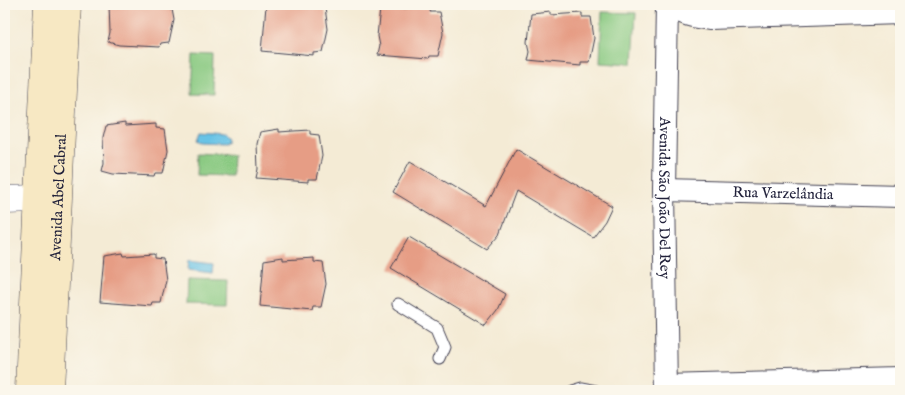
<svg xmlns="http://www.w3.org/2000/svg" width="905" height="395" viewBox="0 0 905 395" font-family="'IM FELL English',serif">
<rect width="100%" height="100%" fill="#fbf7ec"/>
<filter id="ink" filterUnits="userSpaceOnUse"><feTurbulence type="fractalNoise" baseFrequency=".02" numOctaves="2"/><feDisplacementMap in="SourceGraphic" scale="10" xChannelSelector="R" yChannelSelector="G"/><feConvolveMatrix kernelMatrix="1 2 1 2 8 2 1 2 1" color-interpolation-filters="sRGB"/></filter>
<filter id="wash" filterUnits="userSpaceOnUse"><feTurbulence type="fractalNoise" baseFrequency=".0096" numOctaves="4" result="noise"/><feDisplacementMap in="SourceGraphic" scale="20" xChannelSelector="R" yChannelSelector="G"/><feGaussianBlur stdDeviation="1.12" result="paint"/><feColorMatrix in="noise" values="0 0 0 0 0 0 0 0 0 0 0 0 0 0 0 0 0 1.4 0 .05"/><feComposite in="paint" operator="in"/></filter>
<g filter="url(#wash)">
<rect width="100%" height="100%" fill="#f4ebd5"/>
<path fill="#89c981" stroke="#56765e" d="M602,12l34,1 -3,50 -33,-2z
M194,55l21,1 -1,39 -22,-1z
M198,153l34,2 -1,21 -34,-1z
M187,280l41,1 -1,24 -41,-1z"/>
<path fill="#68c3e6" stroke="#457290" d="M201,132l22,2 4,4 -1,4 -3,2 -21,-1 -4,-3z
M189,260l25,3 -1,10 -25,-3z"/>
<g id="blocks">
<path fill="#e69d85" d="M109,4h62l3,16 -5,23 -9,1 -1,3 -40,-2 -11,-3 2,-9z
M276,4h9v2l31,-2v4h9l3,21 -5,23 -9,1v3l-52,-5 4,-45z
M399,6l1,3 31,-2 -1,5h9l4,21 -5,23h-9l-1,3 -51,-4 2,-9 -2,-10 3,-27z
M551,12v3l31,-2v4h9l3,21 -5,24h-9v3l-52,-5 2,-9 -2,-9 3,-28z
M125,123v3l31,-2v4l9,1 3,21 -5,23h-8l-1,3 -41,-2 -11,-3 2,-8 -1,-25 3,-12z
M279,129v3l31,-2v4l9,1 3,21 -5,23h-9v3l-52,-4 2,-9 -1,-25 3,-12z
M516,149l96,57 -7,15 -12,16 -77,-46 -16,43 -13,15 -94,-57 17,-31 76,45z
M409,237l96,57 -7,16 -12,15 -95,-57z
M123,253l1,3 30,-2v4l9,1 3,21 -5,23h-8l-1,3 -52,-4 4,-46z
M283,257v3l31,-2v4l9,1 3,21 -5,23h-8l-1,4 -52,-5 4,-46z"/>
</g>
</g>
<g filter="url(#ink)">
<use href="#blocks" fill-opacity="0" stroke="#424052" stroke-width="1"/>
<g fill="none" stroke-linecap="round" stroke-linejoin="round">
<g stroke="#424052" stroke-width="13">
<path id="service" d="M398,304l39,24 8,19 -5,12
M570,391l10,-3 16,3"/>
</g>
<g stroke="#424052" stroke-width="24">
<g id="minor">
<path id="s1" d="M667,4l-3,186 3,201"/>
<path d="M670,4c12,11 24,13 40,15l191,-6"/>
<path id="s2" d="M664,190l237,6"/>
<path d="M667,385l234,-6"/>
</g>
</g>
<g stroke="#424052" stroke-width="29">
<path id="tertiary" d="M4,200l34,-1"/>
</g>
<g stroke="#424052" stroke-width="29">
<g id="secondary">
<path d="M30,389l18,-385"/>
<path id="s3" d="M49,391l18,-387"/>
</g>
</g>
<use href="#service" stroke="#fff" stroke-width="11"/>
<use href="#minor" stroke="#fff" stroke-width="22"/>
<use href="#tertiary" stroke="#fff" stroke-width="28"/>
<use href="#secondary" stroke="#f7e8c3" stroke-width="28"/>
</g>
</g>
<g text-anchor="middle" stroke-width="5" stroke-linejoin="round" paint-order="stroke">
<g font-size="15" fill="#22223b" stroke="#fbf7ec">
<text dy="5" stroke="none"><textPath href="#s2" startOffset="119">Rua Varzelândia</textPath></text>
<text dy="5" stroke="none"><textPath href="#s1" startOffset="194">Avenida São João Del Rey</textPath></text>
<text dy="5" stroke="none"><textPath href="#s3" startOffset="194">Avenida Abel Cabral</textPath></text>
</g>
</g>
<rect width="905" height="395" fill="none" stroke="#fbf7ec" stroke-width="20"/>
</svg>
